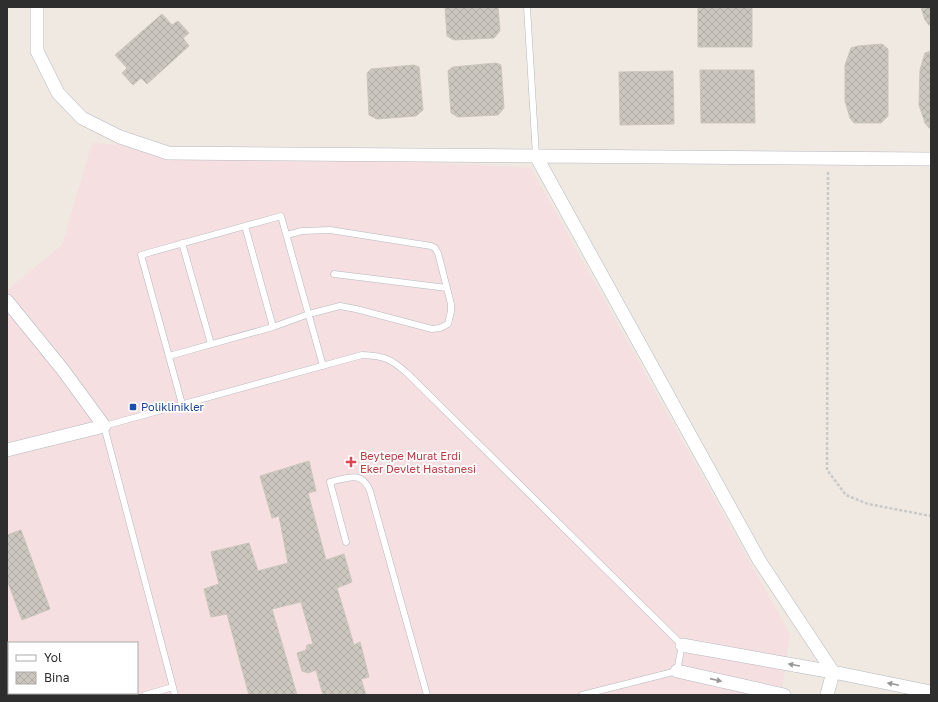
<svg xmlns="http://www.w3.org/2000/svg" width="938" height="702" viewBox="0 0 938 702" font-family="'Golos Text',sans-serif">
<defs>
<pattern id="building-cross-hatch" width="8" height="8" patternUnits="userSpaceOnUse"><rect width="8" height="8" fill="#cbc7bf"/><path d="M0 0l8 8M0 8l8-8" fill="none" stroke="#afaba4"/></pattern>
</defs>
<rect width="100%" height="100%" fill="#efe9e1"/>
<path fill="#f5dfe0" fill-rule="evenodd" d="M92,143l439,25 259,466 -9,61h-774v-405l55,-45zM9,643h128v50h-128z"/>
<path fill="url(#building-cross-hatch)" stroke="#cbc5ba" d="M445,7h53l2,24 -6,7 -40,2 -7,-4z
M698,7h54v40h-54z
M921,7h10v18h-2l-4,-5z
M162,14l10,11 6,-4 11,12 -6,5 6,8 -42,38 -6,-6 -8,7 -11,-12 5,-5 -12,-13z
M882,44l6,5v67l-7,7h-27l-4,-5 -5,-17v-36l6,-17 7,-2z
M931,51v77h-2l-4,-5 -6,-18 1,-35 5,-17z
M496,63l5,2 3,43 -6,7 -40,2 -7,-4 -3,-42 5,-4z
M414,65l5,2 4,43 -7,6 -39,3 -8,-4 -2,-42 4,-4z
M700,70h54l1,53h-54z
M673,71l1,53 -54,1 -1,-53z
M309,461l7,30 -8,2 18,67 18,-6 8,28 -15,6 17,57 6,-3 9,35 -8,2 5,16h-43l-7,-25 -8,3 -6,-2 -5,-18 9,-3 1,-5 6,-1 -12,-42 -29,7 25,86h-48l-22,-81 -16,3 -7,-28 15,-5 -8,-32 38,-9 9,28 30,-8 -9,-47 -7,2 -12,-42z
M21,530l29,79 -28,11 -15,-40v-45z"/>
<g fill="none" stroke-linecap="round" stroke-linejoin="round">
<g stroke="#b4b7c1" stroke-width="7">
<path id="lane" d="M527,7l9,149
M245,226l28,101
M182,243l29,101
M334,274l113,14
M169,356l104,-29 36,-13 31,-8 16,3 76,20 8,-1 8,-4 3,-13v-7l-13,-51 -3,-5 -4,-2 -101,-16 -28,1 -15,4
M182,404l-41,-149 140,-39 42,150
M346,542l-16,-60c18,-4 32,-12 40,9l57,204
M145,695l28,-8
M175,695l-71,-269 258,-71c24,1 29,4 46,19l274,271 -5,26 -95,24"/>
</g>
<g stroke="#b4b7c1" stroke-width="14">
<path id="street" d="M37,7v44l21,42 24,25 38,19 48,16 763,6
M536,156l223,404 74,112 -6,23
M7,301l56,69 41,56 -97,24
M682,645l151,27 98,20
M677,671l107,24"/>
</g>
<path stroke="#c9c9c9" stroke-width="2.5" stroke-dasharray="3 2" stroke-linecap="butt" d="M828,172l-1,298 19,25 22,9 63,12"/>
<use href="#lane" stroke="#fff" stroke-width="6"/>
<use href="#street" stroke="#fff" stroke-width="13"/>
</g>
<defs><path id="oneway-solid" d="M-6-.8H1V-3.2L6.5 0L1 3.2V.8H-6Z"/></defs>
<g fill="#969696">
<use href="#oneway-solid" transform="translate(794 665) rotate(-170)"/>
<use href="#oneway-solid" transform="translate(716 680) rotate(13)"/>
<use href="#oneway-solid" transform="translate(893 684) rotate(-168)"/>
</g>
<rect fill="#1a4fb4" stroke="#fff" stroke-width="1.5" x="129" y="403" width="8" height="8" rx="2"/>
<path fill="#e0444e" stroke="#fff" stroke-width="1.5" d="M349 456h4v4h4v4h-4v4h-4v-4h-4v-4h4z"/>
<g text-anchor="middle" stroke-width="3.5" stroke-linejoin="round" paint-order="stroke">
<g font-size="11" fill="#164399" stroke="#fff" text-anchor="start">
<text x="141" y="411">Poliklinikler</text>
</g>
<g font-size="11" fill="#be3a42" stroke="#fff" text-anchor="start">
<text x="360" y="460">Beytepe Murat Erdi<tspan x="360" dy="13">Eker Devlet Hastanesi</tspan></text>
</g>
</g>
<rect width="938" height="702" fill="none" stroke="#2e2e2e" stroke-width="16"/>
<rect x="8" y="642" width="130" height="52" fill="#ffffff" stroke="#ababab"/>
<rect x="16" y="655" width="20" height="6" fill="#ffffff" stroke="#ababab"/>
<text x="44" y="662" font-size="12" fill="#2e2e2e">Yol</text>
<rect x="16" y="672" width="20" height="12" fill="url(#building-cross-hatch)" stroke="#ababab"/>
<text x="44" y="682" font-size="12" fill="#2e2e2e">Bina</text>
</svg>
